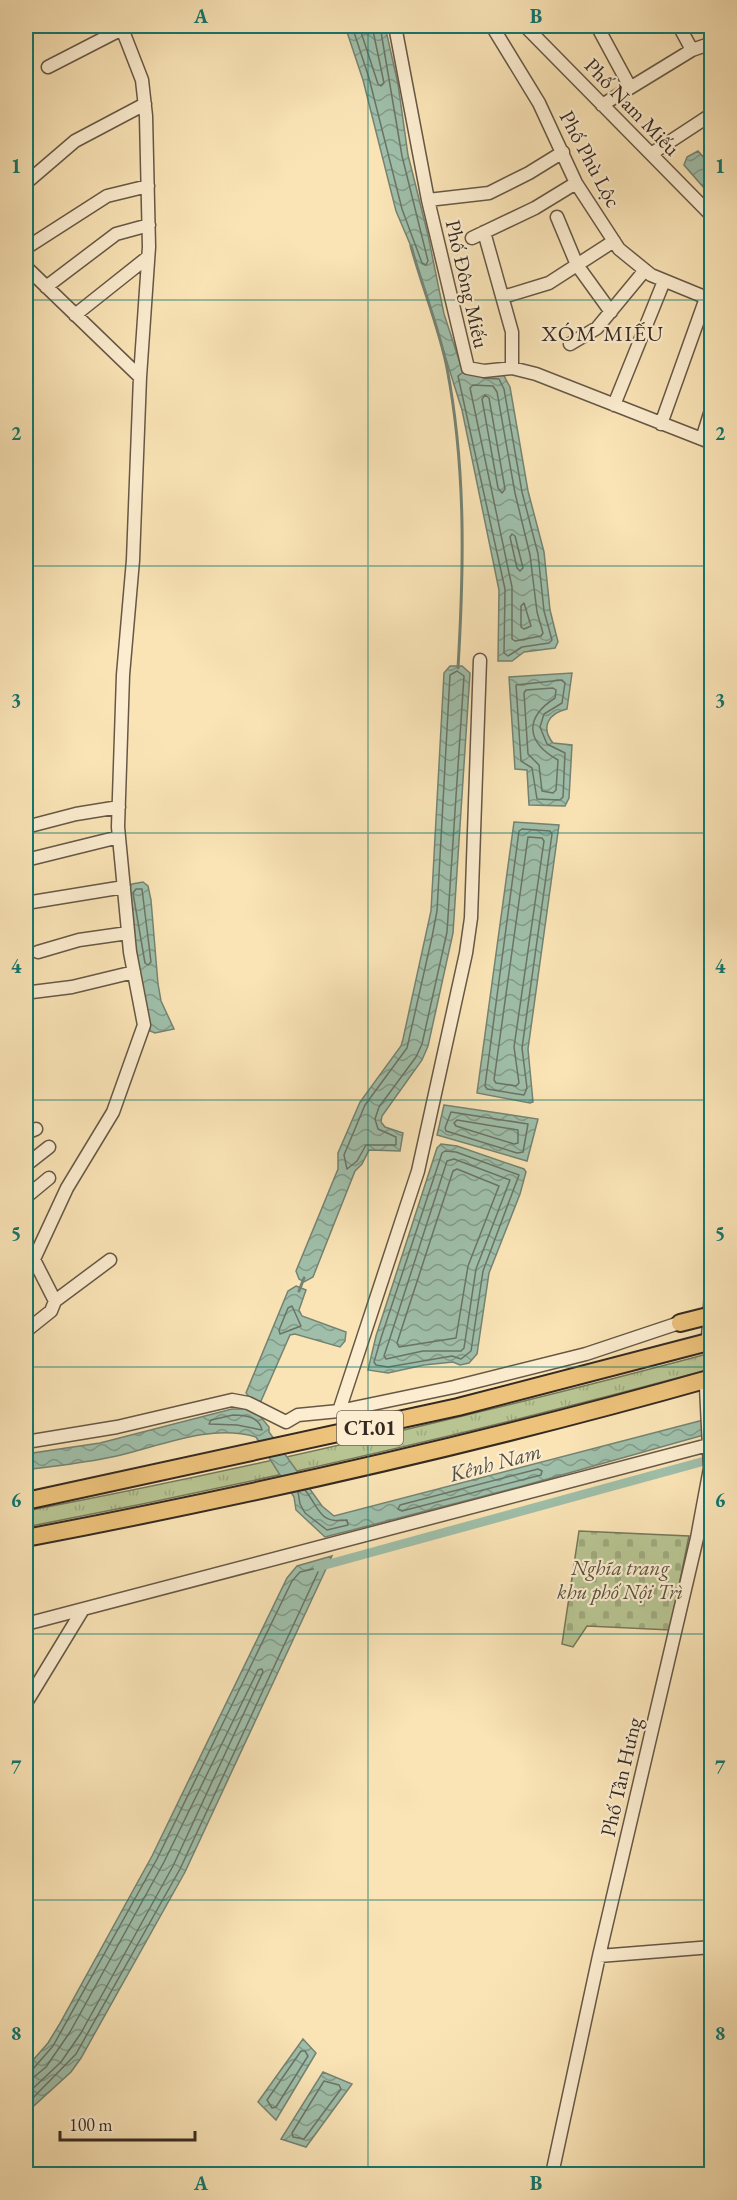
<svg xmlns="http://www.w3.org/2000/svg" width="737" height="2200" viewBox="0 0 737 2200" font-family="'EB Garamond',serif">
<defs>
<pattern id="grass-tufts" width="24" height="20" patternUnits="userSpaceOnUse" patternTransform="scale(1.5)"><rect width="24" height="20" fill="#b8c593"/><path d="M3 7l-1-3M5 7V3M7 7l1-3M15 17l-1-3M17 17v-4M19 17l1-3" fill="none" stroke="#9fa97e"/></pattern>
<pattern id="cemetery-stones" width="16" height="16" patternUnits="userSpaceOnUse" patternTransform="scale(1.5)"><rect width="16" height="16" fill="#b8c593"/><path d="M2 7V4a2 2 0 0 1 4 0v3zM10 15v-3a2 2 0 0 1 4 0v3z" fill="#9fa97e"/></pattern>
<pattern id="water-waves" width="16" height="10" patternUnits="userSpaceOnUse" patternTransform="scale(1.5)"><rect width="16" height="10" fill="#9fbfaa"/><path d="M0 5q4-4 8 0t8 0" fill="none" stroke="#829b8a"/></pattern>
</defs>
<rect width="100%" height="100%" fill="#fae4b6"/>
<filter id="stains"><feTurbulence type="fractalNoise" baseFrequency=".00333" numOctaves="4"/><feColorMatrix values="0 0 0 0 .2 0 0 0 0 .09 0 0 0 0 .02 0 0 0 .5 -.17"/></filter>
<radialGradient id="worn" r=".72"><stop offset=".6" stop-color="#630" stop-opacity="0"/><stop offset="1" stop-color="#630" stop-opacity=".3"/></radialGradient>
<path fill="url(#grass-tufts)" stroke="#76785a" stroke-width="1.5" d="M711,1353v16c-226,61 -455,114 -685,158v-16c230,-44 459,-98 685,-158z"/>
<path fill="url(#cemetery-stones)" stroke="#76785a" stroke-width="1.5" d="M579,1531l110,5 -19,94 -83,-4 -14,21 -11,-3z"/>
<path fill="url(#water-waves)" stroke="#758373" stroke-width="1.5" d="M345,26h40l13,58 10,71 20,80 16,79 16,49 5,4 38,7 7,13 18,104 16,61 6,58 8,32 -3,6 -31,4 -12,9h-14l1,-71 -37,-180 -52,-166 -14,-33 -33,-131z
M698,151l10,11 3,-2v36l-27,-31 3,-8z
M450,666h12l8,7 -17,260 -25,113 -6,14 -40,56 -1,6 4,5 18,6 -3,18 -31,-1 -7,14 -7,7 -42,106 -9,5 -5,-3 -3,-8 42,-102v-16l22,-51 41,-56 2,-7 28,-128 13,-238z
M572,673l-5,36c-18,4 -27,18 -14,34l19,2 -3,53 -4,8 -36,-1 -2,-35 -12,-1 -6,-92z
M514,822l45,3 -31,224 5,53 -3,1 -53,-10z
M143,882l5,4 3,14 7,84 3,17 13,28 -19,4 -5,-2 -24,-141 6,-6z
M444,1105l94,14 -11,42 -90,-26z
M441,1144l16,2 67,23 2,3 -6,22 -31,79 -12,81 -8,9 -9,2 -7,-3 -29,3 -36,8 -20,-3 8,-34 61,-188z
M296,1286l10,4 -7,20 3,6 44,16 -1,9 -5,6 -45,-13 -5,1 -29,66h-4l2,14 10,12v5l53,74 12,10 377,-98v15l-192,54 -194,50 -29,-27 -2,-13 -38,-60c-48,-14 -97,10 -144,20 -28,6 -58,9 -86,13v-16l74,-11 132,-34h14l4,-11 -4,-5 42,-102z
M332,1556l-147,316 -104,186 -10,14 -45,41v-45l22,-25 11,-18 93,-169 135,-278 10,-12z
M303,2039l13,14 -40,67 -18,-18z
M323,2072l29,12 -46,63 -25,-8z"/>
<g fill="none" stroke-linecap="round" stroke-linejoin="round">
<path stroke="#6a7466" stroke-width="1.5" d="M352,26l17,52 33,131 20,54 4,2 2,-4 -26,-105 -22,-130
M359,26l19,58 3,2 3,-3 -12,-57
M462,373l-4,3 47,213 -1,64 4,3 14,-9 27,-4 3,-3 -8,-29 -6,-57 -16,-62 -18,-103 -5,-10 -16,-1
M473,385l20,1 4,6 18,101 15,62 7,57 6,21 -2,3 -26,5 -3,-2v-52l-42,-199z
M485,395l4,3 16,91 -3,4 -4,-5 -16,-89z
M512,534l3,2 8,32 -3,3 -3,-3 -7,-31z
M524,603l7,23 -7,3 -3,-2v-21z
M457,671l7,5 -17,256 -25,112 -6,13 -37,50 -4,12 3,10 18,8v8h-30l-9,16 -10,8 -3,-14 21,-50 42,-57 25,-111 5,-26 13,-236z
M562,680l3,3 -3,20 -18,11 -4,13 7,17 18,9 -2,44 -3,3 -23,-1 -5,-31 -11,-7 -5,-76z
M553,688l3,2 -1,8c-31,20 -29,44 3,62l-2,30 -3,3 -11,-2 -3,-26 -11,-11 -4,-61 2,-3z
M522,829l28,2 2,3 -30,214 5,40 -3,7 -37,-6 -2,-3 34,-255z
M528,837l14,1 2,3 -30,206 5,36 -3,3 -20,-3 -2,-3z
M136,889h6l9,73 -3,3 -3,-2 -12,-70z
M451,1112l77,12 -5,28 -6,1 -71,-22 -1,-3z
M457,1120l61,10v13l-4,1 -58,-18 -2,-3z
M445,1151l11,1 63,23 -36,96 -12,80 -10,8 -9,-3 -64,11 -12,-2 -2,-3 7,-24 61,-185z
M454,1159l56,21 -34,89 -12,79 -3,3h-38l-37,8 -2,-3 5,-15 58,-180z
M457,1169l42,17 -31,80 -12,72 -57,9 -2,-4 56,-172z
M292,1306l9,20 -21,8 -1,-4 9,-22z
M233,1415c13,0 26,2 29,15l-25,-5 -28,-1 2,-4z
M538,1469l4,2 -1,4 -139,36 -4,-2 2,-4z
M298,1492l2,12 5,9 22,17 21,-5 -1,-5c-28,4 -27,-11 -42,-30
M301,2051h4l3,5 -32,51 -4,1 -5,-8z
M26,2072l6,-2 21,-24 104,-187 135,-278 8,-9 17,-4 1,4 -138,297 -104,185 -50,51
M26,2079l8,-2 12,-10 24,-35 94,-170 94,-192 4,-1 1,3 -90,194 -92,167 -20,29 -35,33
M324,2081l15,4 2,4 -37,50 -11,-2 -1,-4z"/>
<path stroke="#758373" stroke-width="3" d="M411,246c11,41 28,81 36,122 19,100 17,199 11,300
M299,1291l5,-13"/>
<path stroke="#9fbfaa" stroke-width="9" d="M318,1567l394,-108"/>
<path stroke="#d3bf98" stroke-width="12" stroke-dasharray="12 6" stroke-linecap="butt" d="M707,1386l1,-48"/>
<g stroke="#665846" stroke-width="15">
<path id="minor" d="M395,26l33,174 40,168 16,3 28,-3 24,6 176,69
M492,26l47,77 37,80 43,66 32,26 61,25
M525,26l187,190
M597,26l33,61
M679,26l13,24
M48,67l74,-38
M602,105l90,-55 20,-7
M651,154l61,-40
M26,183l49,-42 70,-37
M428,200l61,-7 40,-20 34,-21
M557,217l20,48 34,47
M484,232l28,100v36
M472,238l63,-30 41,-25
M26,248l81,-52 41,-10
M26,267l114,110
M46,287l70,-53 33,-9
M503,297l46,-14 65,-42
M75,315l73,-58
M570,344l27,-16 48,-58
M614,405l50,-124
M661,424l45,-126
M702,439l10,-32
M26,827l50,-13 43,-7
M26,860l93,-23
M26,903l98,-16
M38,952l41,-12 49,-7
M32,992l40,-5 62,-15
M26,1133l10,-4
M26,1165l23,-18
M26,1197l23,-19
M26,1244l29,57 -4,10 -25,20
M34,1259l33,-71 46,-76 31,-87 -14,-73 -12,-125 5,-152 10,-115 7,-183 9,-130 -3,-131 -4,-36 -21,-54
M55,1301l55,-41
M708,1338l4,-61
M339,1411l79,-240 48,-218 5,-35 9,-258
M26,1442l91,-15 115,-27 16,3 38,19 12,-7 41,-4 115,-24 132,-33 102,-34
M26,1624l686,-180
M26,1703l56,-92
M599,1956l113,-9
M552,2174l47,-218 98,-418 13,-70 -4,-81"/>
</g>
<g stroke="#352a21" stroke-width="20">
<path id="highway" d="M680,1323l32,-8
M26,1501l432,-94 254,-66
M26,1538c230,-44 460,-96 686,-160"/>
</g>
<use href="#minor" stroke="#fcedd0" stroke-width="12"/>
<use href="#highway" stroke="#edc27b" stroke-width="16"/>
</g>
<path fill="none" stroke="#0f766e" stroke-width="1.5" stroke-opacity="0.55" d="M368,26v2148M26,300h686M26,566h686M26,833h686M26,1100h686M26,1367h686M26,1634h686M26,1900h686"/>
<g text-anchor="middle" stroke-width="4.5" stroke-linejoin="round" paint-order="stroke">
<rect fill="#fcedd0" stroke="#716456" stroke-width="1.5" x="337" y="1411" width="66" height="34" rx="4.5"/>
<g font-size="20" font-weight="bold" fill="#352a21">
<text x="370" y="1435">CT.01</text>
</g>
<g font-size="21" fill="#352a21" stroke="#fcedd0">
<text transform="translate(632 107) rotate(46)" y="7">Phố Nam Miếu</text>
<text transform="translate(590 159) rotate(62)" y="7">Phố Phù Lộc</text>
<text transform="translate(467 284) rotate(77)" y="7">Phố Đông Miếu</text>
<text transform="translate(621 1777) rotate(-77)" y="7">Phố Tân Hưng</text>
</g>
<g font-size="21" font-style="italic" fill="#56513e" stroke="#fcedd0">
<text x="620" y="1575">Nghĩa trang<tspan x="620" dy="24">khu phố Nội Trì</tspan></text>
</g>
<g font-size="22" letter-spacing="1.5" fill="#352a21" stroke="#fcedd0">
<text x="603" y="341">XÓM MIẾU</text>
</g>
<g font-size="22" font-style="italic" fill="#504f43" stroke="#fcedd0">
<text transform="translate(495 1462) rotate(-15)" y="8">Kênh Nam</text>
</g>
</g>
<rect width="737" height="2200" fill="none" stroke="#fae4b6" stroke-width="66"/>
<path d="M60 2131v9h135v-9" fill="none" stroke="#352a21" stroke-width="3"/>
<text x="69" y="2131" font-size="18" fill="#352a21" stroke="#fcedd0" stroke-width="4.5" paint-order="stroke">100 m</text>
<rect x="33" y="33" width="671" height="2134" fill="none" stroke="#0f766e" stroke-width="2"/>
<g font-size="20" text-anchor="middle" font-weight="bold" fill="#0f766e">
<text x="201" y="23">A</text>
<text x="536" y="23">B</text>
<text x="16" y="173">1</text>
<text x="720" y="173">1</text>
<text x="16" y="440">2</text>
<text x="720" y="440">2</text>
<text x="16" y="707">3</text>
<text x="720" y="707">3</text>
<text x="16" y="973">4</text>
<text x="720" y="973">4</text>
<text x="16" y="1240">5</text>
<text x="720" y="1240">5</text>
<text x="16" y="1507">6</text>
<text x="720" y="1507">6</text>
<text x="16" y="1774">7</text>
<text x="720" y="1774">7</text>
<text x="16" y="2040">8</text>
<text x="720" y="2040">8</text>
<text x="201" y="2190">A</text>
<text x="536" y="2190">B</text>
</g>
<rect width="100%" height="100%" filter="url(#stains)"/>
<rect width="100%" height="100%" fill="url(#worn)"/>
</svg>
